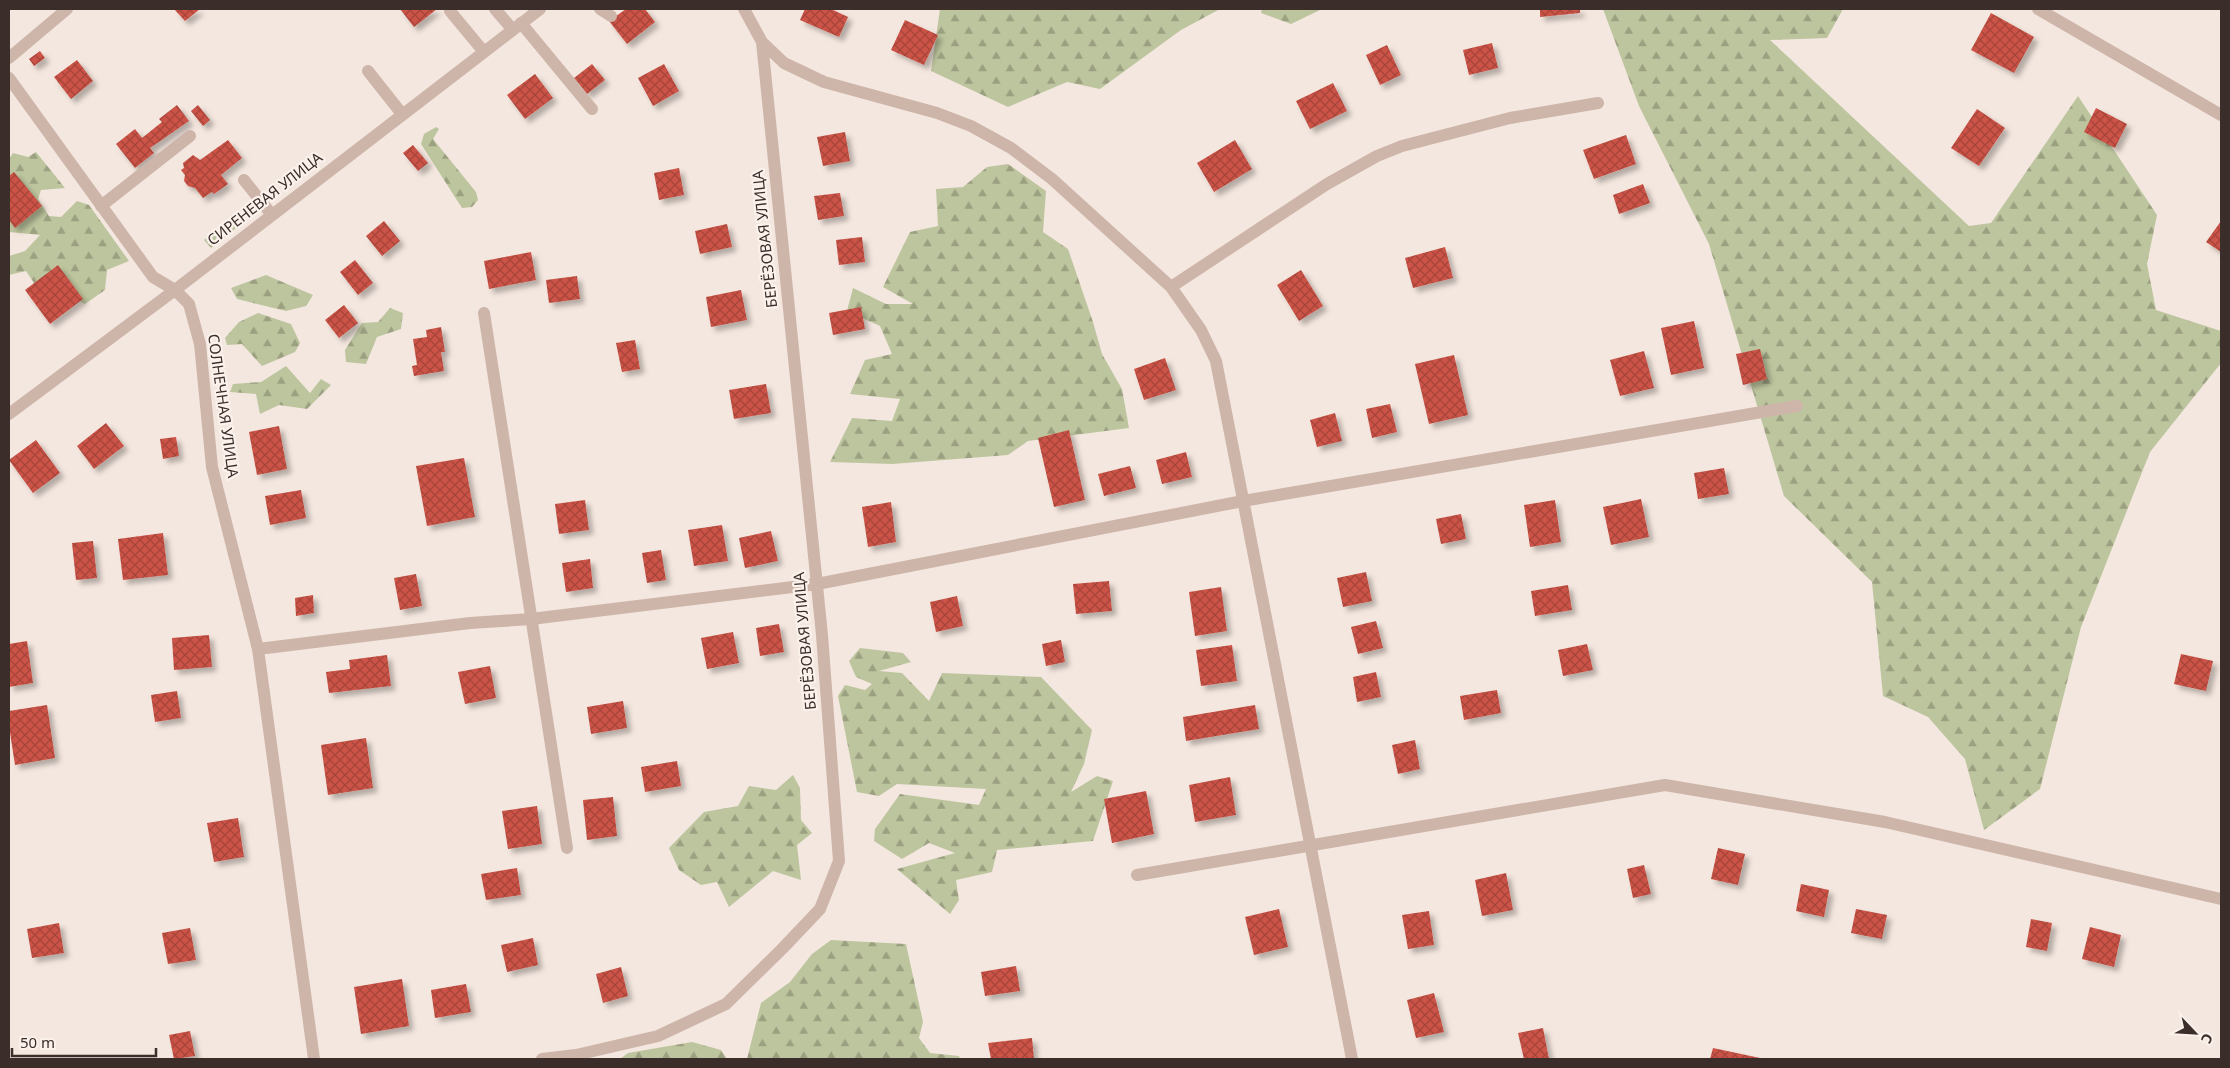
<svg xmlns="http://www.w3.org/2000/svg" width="2230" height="1068" viewBox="0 0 2230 1068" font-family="'Noto Sans',sans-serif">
<defs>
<pattern id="forest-firs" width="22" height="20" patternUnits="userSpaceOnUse" patternTransform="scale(1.25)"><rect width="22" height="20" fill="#bdc59e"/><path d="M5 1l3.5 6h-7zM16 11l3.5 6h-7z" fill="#9ba081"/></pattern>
<pattern id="building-cross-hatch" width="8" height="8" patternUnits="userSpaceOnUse" patternTransform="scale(1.25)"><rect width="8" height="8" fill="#cc5346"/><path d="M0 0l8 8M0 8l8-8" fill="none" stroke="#a7453b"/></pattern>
<filter id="shadow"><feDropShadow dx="4.5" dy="4.5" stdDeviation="2.5" flood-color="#0004"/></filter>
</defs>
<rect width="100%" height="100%" fill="#f4e7df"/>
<path fill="url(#forest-firs)" d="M940,9h280l-39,21 -81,59 -33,-7 -59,25 -77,-36z
M1262,9h60l-31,15 -30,-11z
M1603,9h240l-16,29 -57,2 199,186 22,-3 87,-127 79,119 -10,49 9,46 65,21v32l-71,89 -69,175 -41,162 -56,41 -19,-71 -37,-42 -45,-21 -11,-114 -88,-86 -75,-252 -70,-138z
M436,127l3,2 -6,10 43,53 2,8 -6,7 -10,1 -41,-64 3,-10z
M36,152l29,36 -24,2 -3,9 11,17 12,1 16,-16 12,4 40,56 -22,9 -2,20 -20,14 -11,-6 -22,12 -26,-39 -17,4v-19l16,-5 15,-16 -31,-3v-19l17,-12 -5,-20 -12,-5v-17l4,-6 15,4z
M1008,164l38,27 -3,41 25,17 25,73 9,32 20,35 7,39 -101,13 -20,14 -116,9 -62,-2 22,-44 40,3 8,-22 -50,-5 15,-34 27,-6 -12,-28 -33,-15 6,-23 33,16h27l-30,-17 27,-55 28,-6 -2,-37 27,-2 24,-20z
M234,216l6,9 -29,23 -7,-8z
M266,275l47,20 -7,11 -20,5 -49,-12 -6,-11z
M390,308l13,5 -2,16 -24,8 -11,27 -20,-2 -1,-12 17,-27 16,-1z
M258,313l33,11 9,19 -5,9 -33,14 -20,-22 -15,1 -2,-7 14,-16z
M286,366l24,27 11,-14 10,6 -24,24 -28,-4 -19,9 -4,-20 -26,-2 3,-8 28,-2z
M860,648l43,5 8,9 -32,9 23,2 27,28 13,-28 99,4 51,53 -8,34 -13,28 26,-16 16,5 -20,60 -96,9 -5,22 -36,8 3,20 -9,14 -53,-45 58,-16 -26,-10 -27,16 -28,-18 1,-12 25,-35 79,11 7,-16 -89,-5 -18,12 -22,-4 -19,-96 7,-11 20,5 7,-6 -16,-7 -7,-16z
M793,775l7,13 1,32 11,13 -15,12 4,35 -28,-9 -44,36 -12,-25 -16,3 -22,-15 -10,-22 35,-36 34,-6 11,-20 27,4z
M831,940l75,4 17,78 -4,16 11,15 29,3 1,3h-213l14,-56 29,-21 22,-28z
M692,1042l29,8 6,9h-107l8,-6z"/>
<path fill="url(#building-cross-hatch)" filter="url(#shadow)" d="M174,9h26l-15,12z
M400,9h37l-23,18z
M626,9h19l10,13 -28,22 -18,-23z
M805,9h26l17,8 -9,20 -39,-17z
M1540,9h40v4l-40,4z
M1991,13l43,24 -20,36 -43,-23z
M905,20l33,15 -14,30 -33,-15z
M1492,43l6,25 -29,7 -6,-25z
M1387,45l14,30 -21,10 -14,-30z
M40,51l5,7 -11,8 -5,-7z
M77,60l16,21 -22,18 -17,-22z
M592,64l13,16 -18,14 -13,-16z
M664,64l15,27 -26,15 -15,-28z
M535,74l18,24 -28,21 -18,-24z
M1333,83l14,28 -37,18 -14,-28z
M177,105l12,16 -39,27 4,5 -19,15 -19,-24 19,-15 7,9 20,-16 -3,-3z
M198,105l12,15 -7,6 -12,-15z
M2096,108l31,16 -12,24 -31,-16z
M1977,109l28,19 -26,38 -28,-18z
M845,132l5,29 -27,5 -6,-29z
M1626,135l10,29 -42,15 -11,-29z
M228,140l14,18 -21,17 7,9 -14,10 -2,-2 -9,6 -8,-10 -7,-2 -4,-5 1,-6 -4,-5 3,-2 -1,-5 10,-8 7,5z
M1235,140l17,29 -38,23 -17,-29z
M413,145l15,18 -10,8 -15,-18z
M679,168l5,27 -25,5 -5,-27z
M14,172l28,34 -27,22 -6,-8v-44z
M1643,184l7,19 -31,11 -6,-19z
M840,193l4,23 -26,4 -4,-24z
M384,221l16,20 -18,15 -16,-20z
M2221,221v31l-15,-10z
M727,224l5,23 -32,7 -5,-23z
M862,237l3,25 -26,3 -3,-25z
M1445,247l8,31 -40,10 -8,-30z
M531,252l5,28 -47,9 -5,-28z
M355,260l18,23 -15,12 -18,-23z
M58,265l25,34 -33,25 -25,-34z
M1301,270l22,36 -24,15 -22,-36z
M577,276l3,23 -31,4 -3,-23z
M741,290l6,30 -36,7 -5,-30z
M344,305l14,18 -19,15 -14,-18z
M861,307l4,22 -32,6 -4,-22z
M1694,321l10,47 -33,7 -10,-47z
M441,327l4,25h-4l3,19 -30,5 -2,-10 5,-1 -4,-26 14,-2 -1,-7z
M635,340l5,29 -18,3 -6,-29z
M1760,349l7,30 -24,6 -7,-31z
M1644,351l10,37 -34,8 -10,-36z
M1454,355l14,60 -39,9 -14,-60z
M1165,358l11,32 -32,10 -10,-31z
M766,384l5,29 -37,6 -5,-29z
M1390,404l7,28 -25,6 -6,-29z
M1335,413l7,28 -25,6 -7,-27z
M106,423l18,23 -30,23 -17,-23z
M279,426l8,43 -30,6 -8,-43z
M1069,430l16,70 -31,7 -16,-69z
M176,437l3,19 -16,3 -3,-20z
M36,440l24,33 -27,20 -24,-33z
M1186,452l6,25 -30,7 -6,-24z
M464,458l11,59 -48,9 -11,-60z
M1130,466l6,22 -32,8 -6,-22z
M1724,468l5,26 -31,5 -4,-26z
M301,490l5,28 -36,7 -5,-29z
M1641,499l8,38 -38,8 -8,-38z
M585,500l4,30 -30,4 -4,-30z
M1555,500l6,42 -31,5 -6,-42z
M891,502l5,40 -28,5 -6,-40z
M1461,514l5,25 -25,5 -5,-25z
M722,525l6,36 -34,5 -6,-36z
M771,531l7,30 -33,7 -6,-30z
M163,533l5,42 -45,5 -5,-41z
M93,541l4,37 -21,2 -4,-37z
M661,550l5,30 -19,3 -5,-30z
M590,559l3,29 -27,4 -4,-29z
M1366,572l6,29 -29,6 -6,-29z
M416,574l6,32 -22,4 -6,-32z
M1109,581l3,30 -36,3 -3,-30z
M1568,585l4,25 -37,6 -4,-25z
M1221,587l6,44 -32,5 -6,-44z
M313,595l1,18 -18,3 -1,-18z
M957,596l6,30 -27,6 -6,-30z
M1376,621l7,27 -25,6 -7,-27z
M779,624l5,28 -24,4 -4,-28z
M733,632l6,31 -32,6 -6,-31z
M209,635l3,32 -38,3 -2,-32z
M1061,640l4,22 -19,4 -4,-22z
M27,641l6,42 -24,4v-43z
M1587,644l6,26 -30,6 -5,-26z
M1232,645l5,36 -36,5 -5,-36z
M2181,654l32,7 -7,30 -32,-7z
M387,655l4,31 -62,7 -3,-21 24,-3 -1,-9z
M490,666l6,32 -31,6 -7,-32z
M1376,672l5,25 -24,5 -4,-25z
M1497,690l4,23 -37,7 -4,-24z
M177,691l4,27 -26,4 -4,-27z
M623,701l4,27 -36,6 -4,-27z
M47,705l8,53 -40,7 -6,-39v-15z
M1255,705l4,24 -73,12 -3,-24z
M366,738l7,50 -45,7 -7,-50z
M1415,740l5,29 -22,5 -6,-29z
M677,761l4,25 -36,6 -4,-25z
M1230,777l6,38 -41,7 -6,-37z
M1146,791l8,43 -42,9 -8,-44z
M613,797l4,39 -30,4 -4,-40z
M537,806l5,38 -34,5 -6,-38z
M238,818l6,39 -30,5 -7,-39z
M1718,848l27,6 -7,31 -27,-6z
M1644,865l7,29 -18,4 -6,-29z
M517,868l4,27 -35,5 -5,-26z
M1506,873l7,37 -31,6 -7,-36z
M1801,884l28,6 -5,27 -28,-6z
M1279,909l9,38 -34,8 -9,-38z
M1856,909l31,6 -5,24 -31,-6z
M1429,911l5,34 -26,4 -6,-34z
M2031,919l21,4 -5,28 -21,-4z
M59,923l5,30 -32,5 -5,-29z
M2090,927l31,8 -7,32 -32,-8z
M190,928l6,32 -28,4 -6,-31z
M533,938l5,27 -31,7 -6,-27z
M1016,966l4,25 -35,5 -4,-24z
M621,967l7,29 -25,7 -7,-29z
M402,979l7,47 -48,8 -7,-47z
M466,984l5,28 -36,6 -4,-28z
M1434,993l10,39 -28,6 -9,-38z
M1543,1028l6,31h-25l-6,-26z
M190,1031l5,25 -21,3 -5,-24z
M1032,1038l2,21h-43l-3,-16z
M1713,1048l47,10 -1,1h-49z"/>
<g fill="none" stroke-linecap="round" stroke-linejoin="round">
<path stroke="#ceb5aa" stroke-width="12" d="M495,9l18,21
M600,9l11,7
M744,9l18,33 22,21 40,19 113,31 34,13 40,22 41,31 119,108 30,43 15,31 136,698
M2038,9l183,106
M450,11l34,41
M521,23l71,86
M9,58l58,-49
M368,71l34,43
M9,78l144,199 22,13 14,14 11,40 12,123 46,182 56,410
M244,180l28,35
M101,206l89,-70
M1171,287l156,-103 50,-28 25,-10 108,-28 88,-15
M484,313l83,535
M9,414l166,-124 365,-281
M258,649l212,-26 61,-4 286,-35 426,-83 554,-95
M1137,875l528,-90 220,37 336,77
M542,1059l34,-4 82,-19 68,-32 56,-55 38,-40 19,-48 -17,-226 -60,-593"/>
</g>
<g text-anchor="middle" stroke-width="4.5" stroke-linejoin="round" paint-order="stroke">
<g font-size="15" fill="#3b2d2a" stroke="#fbf2ec">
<text transform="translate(265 199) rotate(-38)" y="5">СИРЕНЕВАЯ УЛИЦА</text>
<text transform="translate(765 239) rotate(-96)" y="5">БЕРЁЗОВАЯ УЛИЦА</text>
<text transform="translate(223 406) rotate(82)" y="5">СОЛНЕЧНАЯ УЛИЦА</text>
<text transform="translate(805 641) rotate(-95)" y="5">БЕРЁЗОВАЯ УЛИЦА</text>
</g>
</g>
<rect width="2230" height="1068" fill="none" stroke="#3b2d2a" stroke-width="20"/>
<g transform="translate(2195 1033) rotate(115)" stroke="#fbf2ec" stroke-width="4" paint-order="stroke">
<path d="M0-4L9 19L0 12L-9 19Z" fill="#3b2d2a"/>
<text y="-8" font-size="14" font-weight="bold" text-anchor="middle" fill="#3b2d2a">С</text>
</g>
<path d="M12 1048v8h144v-8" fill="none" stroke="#3b2d2a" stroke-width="2.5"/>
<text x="20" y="1048" font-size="15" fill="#3b2d2a" stroke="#fbf2ec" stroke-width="4" paint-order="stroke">50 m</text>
</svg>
